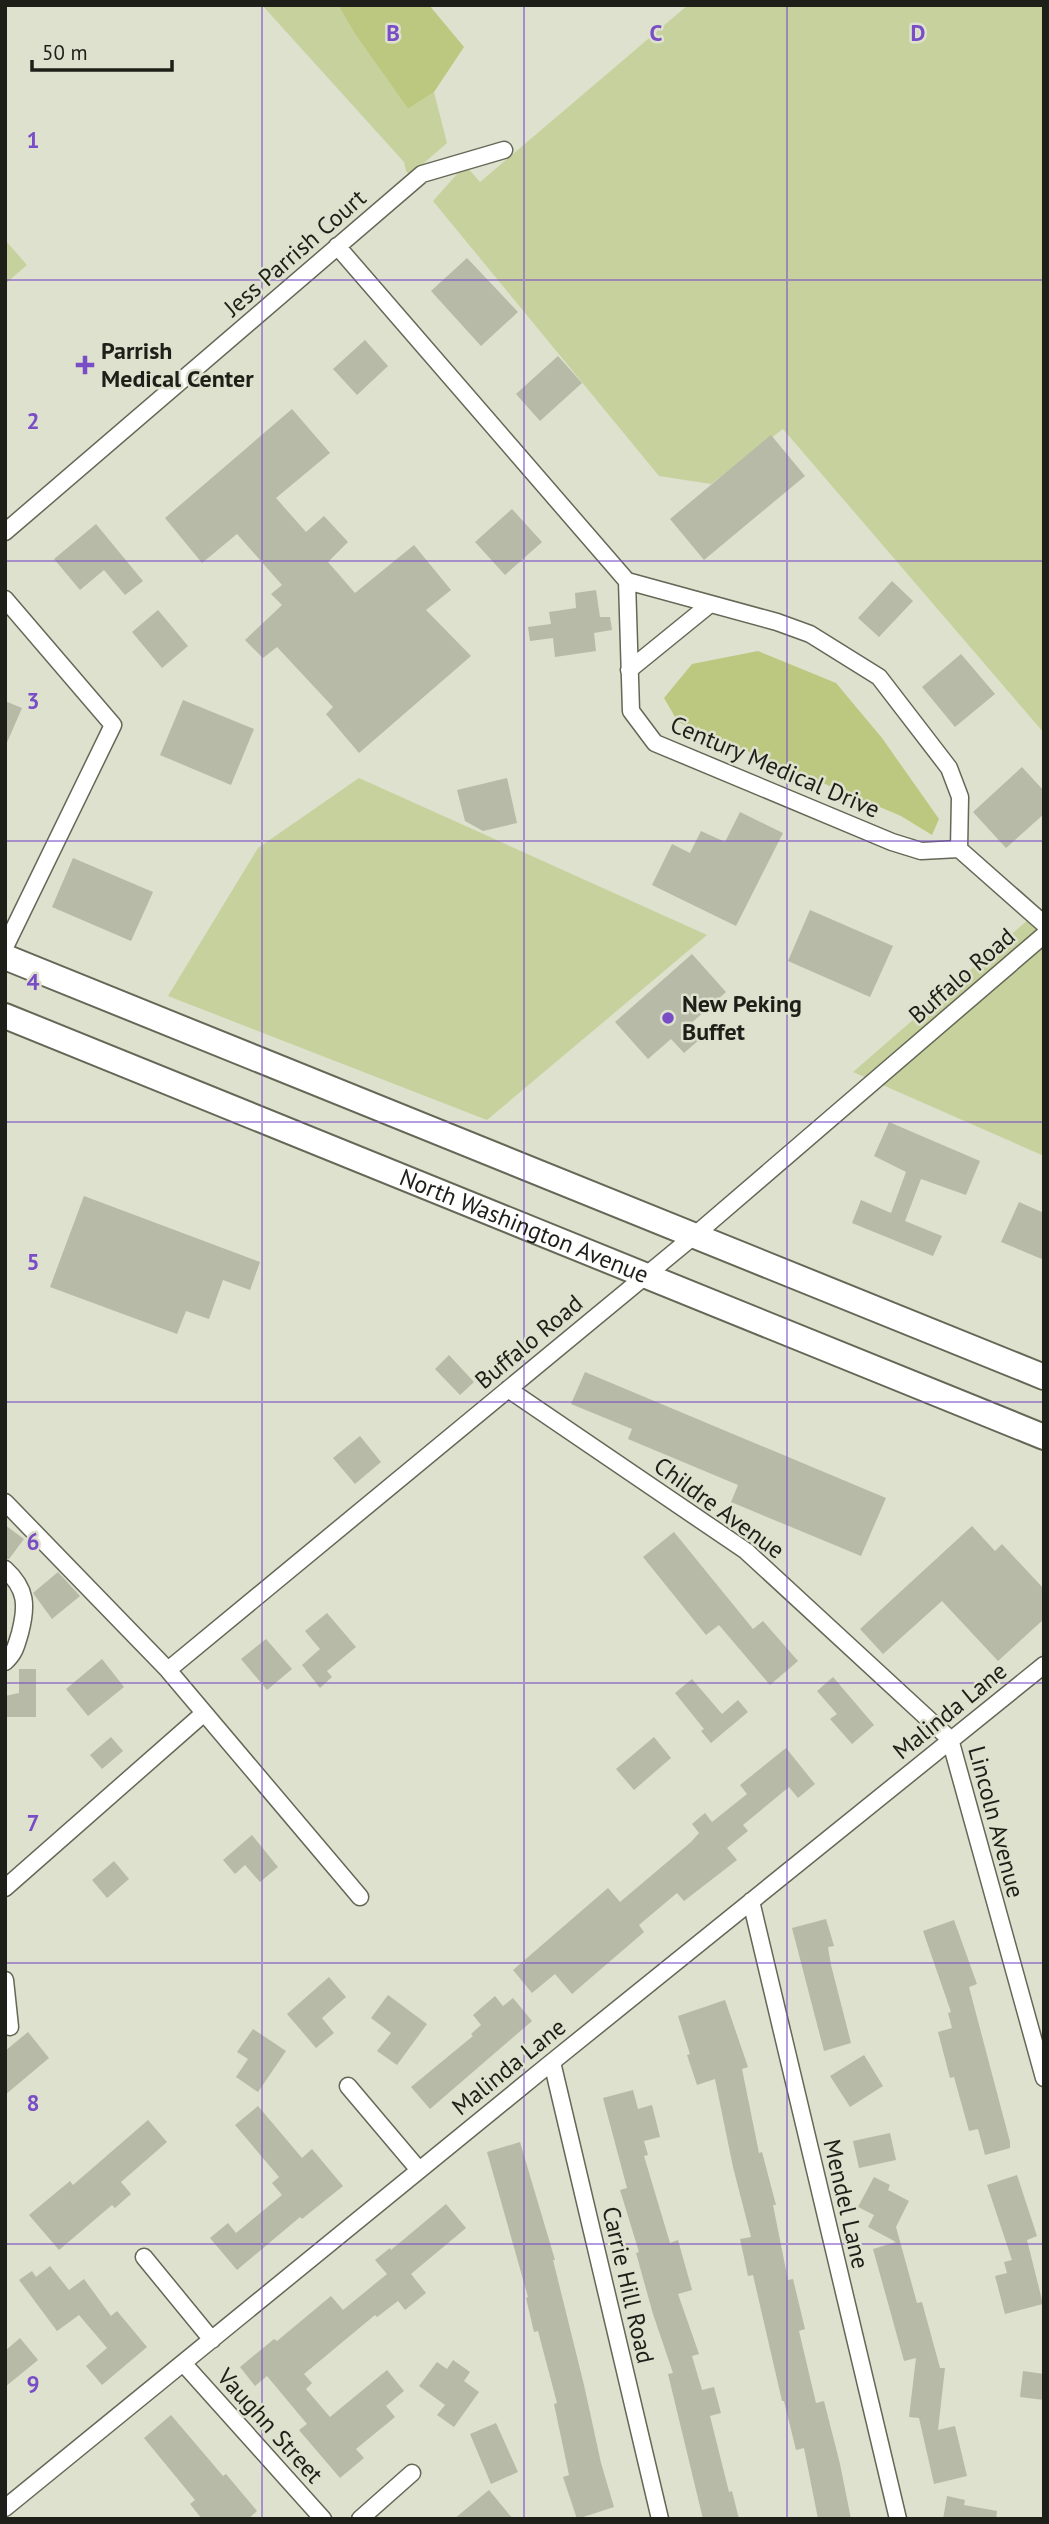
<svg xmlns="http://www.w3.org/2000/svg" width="1049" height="2524" viewBox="0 0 1049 2524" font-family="'PT Sans',sans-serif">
<rect width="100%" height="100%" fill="#dde1cd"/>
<path fill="#c7d19d" d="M262,5h76l17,29 53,75 26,-17 13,51 -37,32 -4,-4 -2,-9z
M688,5h356v728l-261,-304 -72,55 -52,-8 -226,-275 32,-36 15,17z
M5,240l22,25 -22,19z
M359,778l348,157 -220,185 -319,-124 90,-148z
M1044,906v250l-191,-84z"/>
<path fill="#bcc87f" d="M338,5h91l35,42 -30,45 -26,17 -53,-75z
M758,651l78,32 46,55 57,81 -7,16 -31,-19 -223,-94 -14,-24 28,-34z"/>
<path fill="#b6baa6" d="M467,258l51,54 -37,34 -50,-55z
M365,340l23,26 -31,29 -24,-26z
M558,356l24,27 -42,38 -24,-27z
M292,409l38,44 -54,45 30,34 18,-16 24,26 -20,20 27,31 59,-48 37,45 -25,20 45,46 -112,97 -33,-39 7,-7 -56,-60 -14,11 -18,-18 37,-35 -11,-11 11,-9 -45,-51 -35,29 -37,-45z
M771,435l34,41 -101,84 -34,-41z
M512,509l30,33 -37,33 -30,-33z
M96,524l47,57 -18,14 -21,-25 -24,20 -26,-31z
M892,581l21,20 -34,36 -21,-19z
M596,590l4,27h10l2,13 -18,3 2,18 -41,6 -2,-19 -23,3 -2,-14 23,-3 -2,-12 27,-4 -1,-15z
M158,610l30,36 -26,22 -30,-36z
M961,654l34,40 -40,33 -33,-40z
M183,700l71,29 -23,56 -71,-30z
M5,701l17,7 -17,39z
M1022,767l22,24v23l-38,34 -33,-36z
M507,778l10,45 -34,8 -18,-10 -8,-31z
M740,812l43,21 -47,93 -84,-41 20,-41 18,9 11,-22 24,11z
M73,858l80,34 -22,49 -79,-34z
M810,910l83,36 -23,51 -82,-36z
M692,954l34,38 -38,34 12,13 -16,14 -13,-14 -23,20 -33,-37z
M889,1122l91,39 -14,34 -45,-16 -16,42 37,15 -9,20 -81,-33 9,-23 30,13 15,-41 -32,-16z
M84,1196l176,66 -10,28 -27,-10 -14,39 -23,-8 -9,23 -127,-47z
M1019,1202l25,11v47l-43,-18z
M449,1355l25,27 -14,13 -25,-26z
M585,1372l301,126 -25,58 -130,-54 7,-17 -110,-46 4,-10 -61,-25z
M360,1436l21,26 -26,22 -22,-26z
M5,1525l19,14 -15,20h-4z
M972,1526l23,25 7,-7 42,45v30l-46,42 -56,-60 -59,53 -23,-25z
M674,1532l79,97 10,-8 35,40 -28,24 -51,-60 -13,10 -63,-78z
M58,1572l22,24 -28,23 -19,-26z
M327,1613l29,34 -29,24 5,6 -12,11 -18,-23 18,-16 -15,-18z
M266,1639l26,30 -25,21 -26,-31z
M102,1659l22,28 -36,29 -22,-27z
M19,1669h17v48h-31v-21l14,-3z
M833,1677l41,48 -22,19 -22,-25 7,-5 -20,-23z
M692,1679l30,35 16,-14 10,12 -37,31 -10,-12 3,-2 -29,-36z
M111,1737l12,14 -21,18 -12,-14z
M654,1737l17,21 -37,32 -18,-21z
M786,1748l29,36 -17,14 -9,-11 -46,38 5,6 -21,17 10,12 -53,41 -7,-8 -38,32 5,7 -72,62 -17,-20 -23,19 -19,-23 95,-82 12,14 71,-60 8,-9 -7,-9 13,-11 7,9 35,-28 -7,-9z
M252,1835l26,32 -18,15 -15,-17 -10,9 -12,-14z
M114,1861l15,18 -22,19 -15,-18z
M826,1919l8,27 -6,1 3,18 20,78 -27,8 -32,-123z
M954,1920l23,64 -8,3 41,155v6l-25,7 -7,-26 -9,2 -15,-54 -4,1 -12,-46 14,-4 -4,-15 3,-1 -28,-81z
M329,1977l17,20 -24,21 12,15 -18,15 -29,-34z
M388,1995l39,29 -30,41 -20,-14 14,-18 -20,-15z
M495,1996l8,10 10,-8 19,23 -102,88 -19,-22 62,-51 -2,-2 10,-9 -8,-10z
M725,2000l23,67 -6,2 17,84 3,-1 14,53h-3l15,75 5,-1 12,50 -6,2 17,72 8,-2 16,63 11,55h-33l-14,-71 -8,2 -12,-49h-2l-29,-126 -5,1 -8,-37 11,-2 -18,-70 -18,-88 -18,6 -10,-30 3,-1 -12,-38z
M253,2029l33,22 -28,41 -22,-15 12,-18 -11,-7z
M28,2032l21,26 -44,37v-44z
M864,2055l19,31 -33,21 -20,-31z
M633,2090l5,19 14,-4 8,32 -16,4 4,14 -4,1 26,87 8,-3 14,50 -14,4 21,60 -7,2 10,34 12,-3 7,26 -11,3 19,76 3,-1 7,28h-36l-35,-145 5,-1 -20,-59 -17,-61 3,-1 -19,-62 7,-2 -24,-90z
M258,2106l44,52 10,-9 31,37 -41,33 -2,-2 -63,53 -27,-32 18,-15 8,10 46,-38 -10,-12 7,-6 -44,-52z
M148,2120l19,22 -46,40 10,12 -16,14 -3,-3 -53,45 -30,-35 41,-34 3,4z
M890,2133l6,27 -37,8 -6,-27z
M520,2142l35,118h-2l31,125 17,78 13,44 -37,12 -14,-42 6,-2 -15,-71 3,-1 -19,-72 -4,1 -8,-34 2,-1 -41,-145z
M1017,2175l20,61 -10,4 16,64 -38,10 -10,-38 12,-3 -3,-11 8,-2 -25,-75z
M874,2177l16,8 -2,5 21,11 -13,26 21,76 5,-1 18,66h5l-7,62 17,-4 12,50 -33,8 -15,-66 -10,-1 7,-59 -12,3 -31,-112 23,-7 -28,-15 6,-12 -16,-8z
M446,2204l20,24 -55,46 15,19 -21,17 -7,-9 -21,16 -2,-2 -71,59 8,9 -6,6 24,28 57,-47 17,21 -18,15 9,11 -39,32 8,9 -24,20 -41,-48 8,-6 -40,-48 -12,10 -15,-19 34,-28 3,2 54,-45 12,14 44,-36 -12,-14 15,-12 1,2z
M50,2266l19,24 15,-11 27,37 6,-5 30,36 -45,38 -16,-19 21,-18 -28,-33 -22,16 -38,-51 13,-9 4,6z
M20,2338l18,22 -33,27v-36z
M453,2360l17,12 -6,9 15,11 -25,35 -17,-12 8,-10 -26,-19 18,-24 10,7z
M1023,2371l21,3v26l-24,-3z
M171,2415l52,61 3,-2 31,37 -9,8h-46l-12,-15 5,-4 -51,-62z
M496,2423l22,49 -27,12 -21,-50z
M489,2490l24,29h-59z
M947,2496l18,4 -1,5 33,6 -1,8h-53z"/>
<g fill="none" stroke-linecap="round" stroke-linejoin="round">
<g stroke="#646856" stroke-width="19">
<path id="minor" d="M337,246l290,335 150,41 33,12 69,43 70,91 11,29 -1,52
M5,532l417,-358 82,-24
M627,581l4,130 24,32 237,99 29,9 38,-2 85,75
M5,599l108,126 -108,222
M629,670l80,-65
M508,1389l238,162 204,188 94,339
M5,1502l163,168 192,227
M5,1569c22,20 22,37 15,64 -4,13 -5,20 -15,29
M168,1670l527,-435 349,-300
M5,1888l198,-174
M751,1901l147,618
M5,1980l5,47
M552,2062l108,457
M348,2086l71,84
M144,2257l68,83
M183,2363l140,156
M5,2508l547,-446 492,-397
M360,2519l52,-46"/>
</g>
<g stroke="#646856" stroke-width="28">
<g id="primary">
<path d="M5,957l1039,420"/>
<path id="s1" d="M5,1016l1039,421"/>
</g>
</g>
<use href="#minor" stroke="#fff" stroke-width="16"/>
<use href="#primary" stroke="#fff" stroke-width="24"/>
</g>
<path fill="none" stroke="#794dc6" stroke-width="2" stroke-opacity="0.55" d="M262,5v2514M524,5v2514M787,5v2514M5,280h1039M5,561h1039M5,841h1039M5,1122h1039M5,1402h1039M5,1683h1039M5,1963h1039M5,2244h1039"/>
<g fill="#794dc6" stroke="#dde1cd" stroke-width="2.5">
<path d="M81.5 354.5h7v7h7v7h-7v7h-7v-7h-7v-7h7z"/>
<circle cx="668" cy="1018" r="7"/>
</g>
<g text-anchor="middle" stroke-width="5" stroke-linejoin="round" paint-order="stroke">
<g font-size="24" fill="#1e1f18" stroke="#dde1cd">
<text transform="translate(295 253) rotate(-41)" y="8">Jess Parrish Court</text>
<text transform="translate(775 767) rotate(23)" y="8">Century Medical Drive</text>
<text transform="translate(962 976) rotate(-41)" y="8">Buffalo Road</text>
<text dy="8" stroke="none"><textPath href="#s1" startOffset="560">North Washington Avenue</textPath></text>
<text transform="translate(529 1342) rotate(-40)" y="8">Buffalo Road</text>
<text transform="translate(719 1508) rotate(36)" y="8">Childre Avenue</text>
<text transform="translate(950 1711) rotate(-39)" y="8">Malinda Lane</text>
<text transform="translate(996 1822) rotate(75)" y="8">Lincoln Avenue</text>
<text transform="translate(509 2067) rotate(-39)" y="8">Malinda Lane</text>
<text transform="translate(846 2204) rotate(77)" y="8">Mendel Lane</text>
<text transform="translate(628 2285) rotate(77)" y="8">Carrie Hill Road</text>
<text transform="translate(270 2426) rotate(48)" y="8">Vaughn Street</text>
</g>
<g font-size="24" font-weight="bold" fill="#1e1f18" stroke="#dde1cd" text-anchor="start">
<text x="101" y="359">Parrish<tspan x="101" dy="28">Medical Center</tspan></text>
<text x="682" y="1012">New Peking<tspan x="682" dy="28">Buffet</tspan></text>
</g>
</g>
<g font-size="23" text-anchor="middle" font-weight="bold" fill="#794dc6" stroke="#dde1cd" stroke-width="5" stroke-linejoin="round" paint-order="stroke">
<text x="393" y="41">B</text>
<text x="656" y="41">C</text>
<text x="918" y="41">D</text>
<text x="33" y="148">1</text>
<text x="33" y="429">2</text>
<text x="33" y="709">3</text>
<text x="33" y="990">4</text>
<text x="33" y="1270">5</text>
<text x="33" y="1550">6</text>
<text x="33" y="1831">7</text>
<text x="33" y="2111">8</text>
<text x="33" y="2392">9</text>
</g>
<rect width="1049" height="2524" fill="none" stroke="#1e1f18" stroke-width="14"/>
<path d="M32 60v10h140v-10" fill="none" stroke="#1e1f18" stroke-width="3.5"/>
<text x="42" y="60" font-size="21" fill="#1e1f18" stroke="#dde1cd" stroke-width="5" paint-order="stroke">50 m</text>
</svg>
